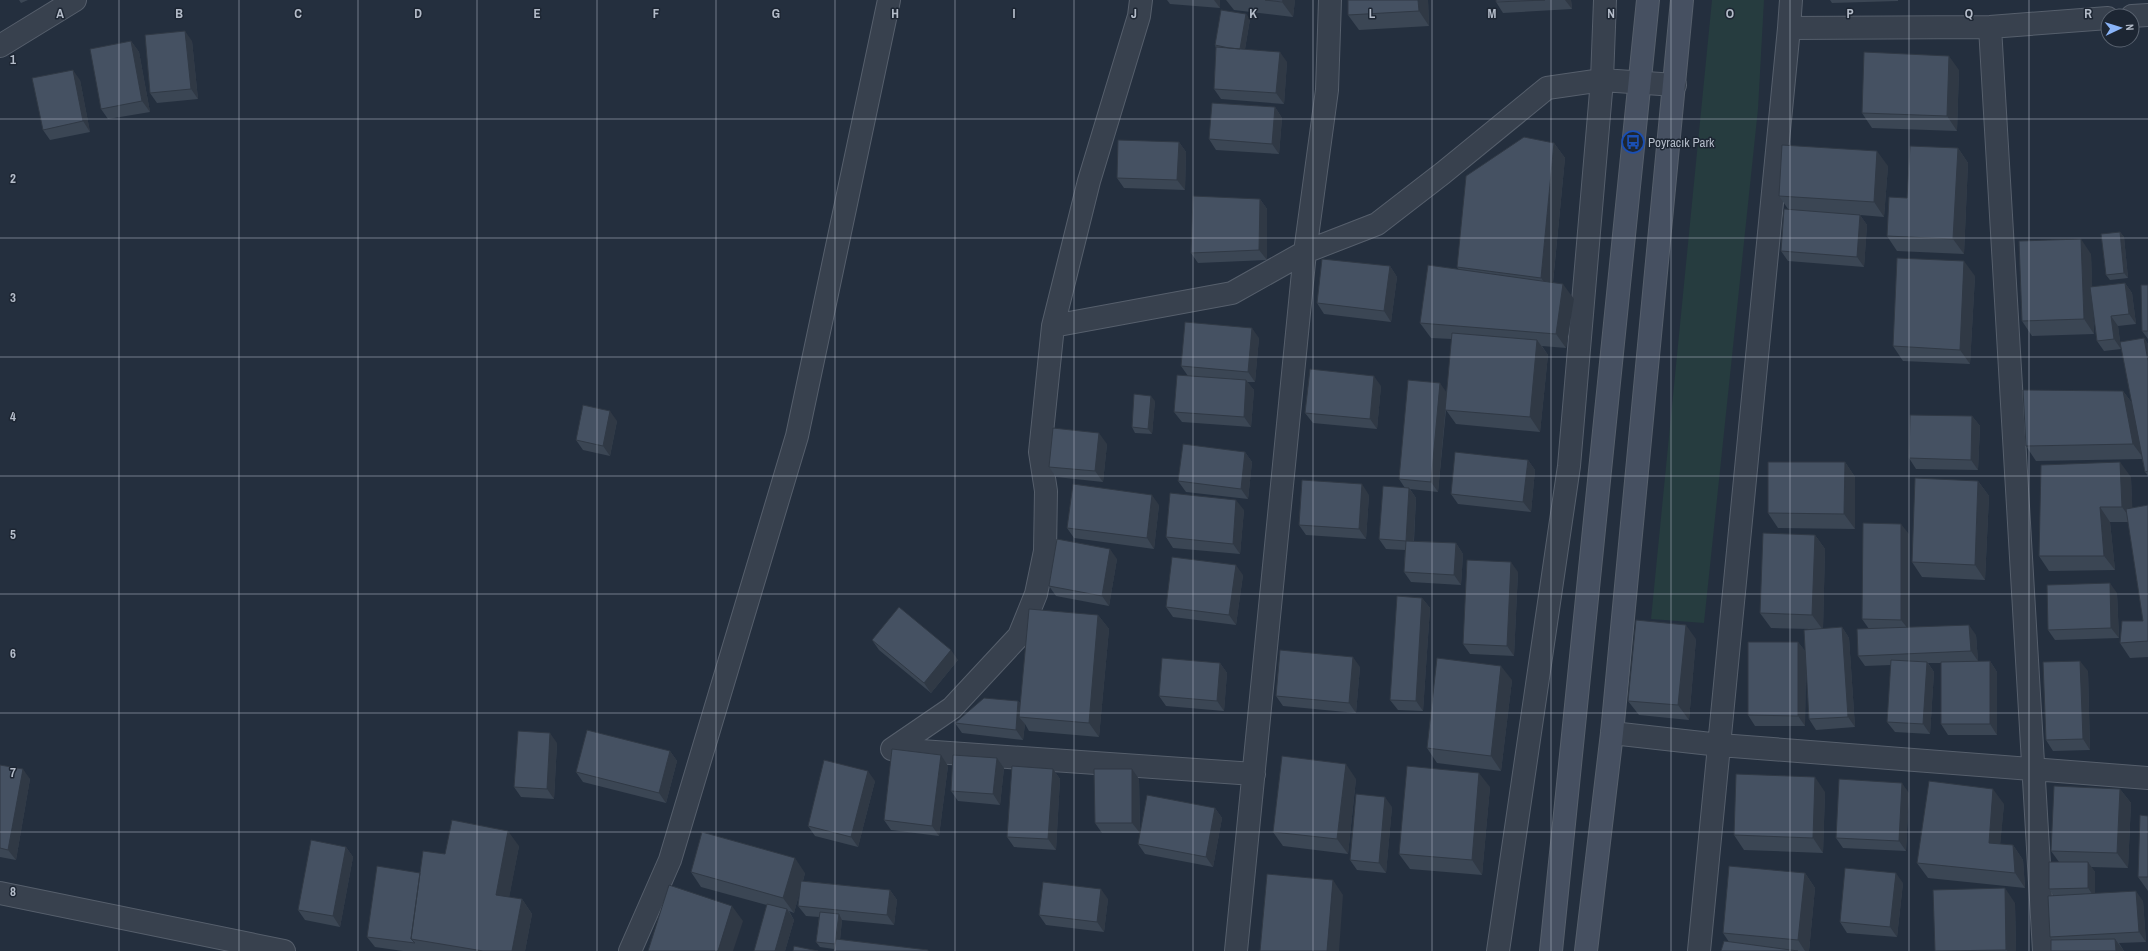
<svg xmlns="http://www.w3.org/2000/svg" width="2148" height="951" viewBox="0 0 2148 951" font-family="'Archivo Narrow',sans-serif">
<rect width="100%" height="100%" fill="#242f3e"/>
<path fill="#263c3f" d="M1712,0h52l-6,109 -54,514 -53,-4z"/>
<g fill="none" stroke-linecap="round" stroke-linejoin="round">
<g stroke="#565f6c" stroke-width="24">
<path id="minor" d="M2132,16l16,-1
M1990,27l54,924
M1789,28l201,-1 118,-9
M0,46l75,-46
M1053,326l179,-33 73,-41 72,-28 66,-51 104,-85 55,-8 73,5
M1612,733l108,12 428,33
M892,749l60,-41 67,-72 17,-42 9,-43 1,-60 -6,-39 13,-126 36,-145 50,-165 2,-16
M892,749l362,25
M0,893l284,58
M630,951l40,-91 127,-424 92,-436
M1236,951l69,-699 22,-162 3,-90
M1498,951l71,-485 33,-386 3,-80
M1699,951l90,-923 2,-28"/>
</g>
<g stroke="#565f6c" stroke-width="24">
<path id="secondary" d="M1551,951l97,-951
M1586,951l26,-218 70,-733"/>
</g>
<use href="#minor" stroke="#38414e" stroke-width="22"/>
<use href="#secondary" stroke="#465061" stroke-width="22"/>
</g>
<path fill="#3b4654" d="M19,0h9l-7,3z
M1167,0h53v8l-50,-4z
M1226,0h69l-2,17 -59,-7z
M1428,0l1,26 -70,4 -11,-15z
M1496,0h75l1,9 -69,4 -7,-11z
M1830,0h68v1l-66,2z
M1246,14l4,5 -5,30 42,13 -3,42 -63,-5 -7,-10 2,-41 -1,-3z
M131,41l8,11 11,60 -42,7 -7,-10z
M192,41l6,58 -41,4 -7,-10z
M1959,70l-2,61 -85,-3 -10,-15z
M80,80l10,52 -40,8 -7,-10z
M1275,107l7,11 -3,36 -63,-4 -7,-11z
M1179,142l7,10 -1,38 -61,-2 -7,-10z
M1554,143l11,15 -12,125 21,16 -8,49 -24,-2 6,9 -8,77 -84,-8 -10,-14 -8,82 -28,-3 6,9 -2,43 42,2 7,11 -2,31 -50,-3 -7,-10 1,-22 -19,-1 -7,-10 26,-51 -6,-9 48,-86 5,-54 -21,-1 -11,-15 39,-53 -2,-3z
M1958,148l10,15 -4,91 -67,-3 -10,-15z
M1888,166l-4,51 -24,-2 7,10 -3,42 -76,-6 -7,-10 7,-42 -9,-13z
M1260,199l7,10v51l-69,3 -7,-10z
M2120,232l4,5 4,41 -18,2 -4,-5z
M2091,254l1,33 33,-4 7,10 4,31 -18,2 3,23 -17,2 -7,-10 -4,-31 1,24 -62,2 -10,-15z
M1390,266l7,11 -6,45 -67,-8 -7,-11z
M1975,276l-5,88 -67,-3 -10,-15z
M2148,285v54l-6,-8z
M1259,338l-4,44h-8l7,8 -3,37 -69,-5 -8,-10 14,-36 -7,-10z
M2144,338l4,6v132l-3,-4 -3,-13 -106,2 -10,-15 97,-55 9,12z
M1381,386l-4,43 -64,-6 -8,-10z
M1155,401l-3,33 -17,-1 -3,-6z
M1972,416l8,10 -2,44 -62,-1 -7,-11z
M617,421l-7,35 -27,-6 -7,-10z
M1107,444l-4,38 -47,-5 -7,-10z
M1245,452l7,10 -4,37 -62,-7 -8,-11z
M1528,460l7,10 -4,42 -73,-8 -7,-10z
M1845,462l10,15v52l-77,-1 -10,-15z
M2131,477l1,31 16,-3v152l-18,1 -10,-15 23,-22 -15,-99h-18l5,48 -66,1 -10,-15z
M1978,481l11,15 -4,84 -63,-3 -10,-15z
M1369,495l-3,44 -60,-4 -7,-10z
M1159,505l-5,44 -80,-11 -7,-10z
M1244,510l-4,44 -67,-6 -7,-11z
M1909,534v93l67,8 2,26h12l7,11v63h-49l-7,-11v-61h-13l6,9 -4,62 -35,-2 -8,-10 4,-57 -26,1 -7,-10 11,-27 -7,-10z
M1815,535l10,14 -2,80 19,-2 7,11 6,89 -39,3 -7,-11 -3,-61 -1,68h-50l-7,-11 50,-73 7,9 5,-22 -39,-1 -11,-15z
M1117,559l-8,47 -53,-10 -7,-10z
M1518,572l-4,84 -44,-2 -7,-10z
M1243,575l-7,50 -63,-8 -7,-10z
M2117,593l2,45 -64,2 -7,-10z
M1422,598l8,10 -7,103 -25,-1 -8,-10z
M1098,615l11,14 -10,108 -70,-6 -4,-7 -2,16 -61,-7 -7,-10 63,-22 2,2z
M1696,639l-7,81 -50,-5 -11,-14z
M872,640l86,20 -27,33 -52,-43z
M1220,663l7,10 -3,38 -58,-5 -7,-10z
M1360,667l-4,46 -73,-7 -7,-10z
M2088,671l2,79 -37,1 -7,-11z
M1512,680l-11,91 -64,-8 -10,-15z
M557,743l-3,56 -33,-2 -7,-10z
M670,751l7,10 -11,42 -83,-21 -7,-10z
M997,758l7,10 -4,37 -42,-4 -7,-10z
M0,765l30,14 -14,81 -16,-3z
M948,766l-9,70 -48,-6 -7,-10z
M1053,769l7,10 -4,71 -42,-3 -7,-10z
M1139,779l1,54h-38l-7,-10z
M1356,779l-8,75 -65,-8 -10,-14z
M875,781l-17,66 -43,-11 -7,-10z
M1490,787l-8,88 -72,-6 -11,-15z
M2120,789l11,14 -3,65 -37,-1 4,5v21l48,8 3,41 -27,1 5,8 -71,-11 -3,-3 4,-41 -5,-7 10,-27 -8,-11z
M1825,792l-2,61 -79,-3 -10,-15z
M1909,793l-3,58 -63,-3 -7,-10z
M2004,804l-4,40 13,1 10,15 2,28 -97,-10 -11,-15z
M1392,807l-6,66 -29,-3 -7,-10z
M1215,808l7,10 -9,49 -68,-13 -7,-10z
M2148,816v75l-10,-14z
M519,846l-10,51 13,2 10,15 -7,37h-122l-28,-4 -8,-10 53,-64 25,-19z
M346,847l7,10 -13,70 -35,-7 -7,-10z
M691,872l114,1 -2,8 87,9 7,10 -3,25 -52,-5 -2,20 -6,9 -14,-2 -4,-5 3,-25 -13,-1 -8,-10 2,-15 -6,22 -5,-2 5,9 -9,31h-31l13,-46 -66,-18z
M1805,873l10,15 -6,63h-88l8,-9 -6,-9z
M1903,883l-6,54 -50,-4 -7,-11z
M1108,899l-4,33 -58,-7 -7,-10z
M2015,903l1,48h-81z"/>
<path fill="#303945" d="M1214,0h6v8z
M1283,0h12l-2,17 -11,-15z
M1418,0h10l1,26 -10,-15z
M1565,0h6l1,9z
M1246,14l4,5 -6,36 -4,-5z
M185,31l7,10 6,58 -7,-10z
M131,41l8,11 11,60 -8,-11z
M1280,52l7,10 -3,42 -8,-11z
M1949,56l10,14 -2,61 -10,-15z
M73,70l7,10 10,52 -7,-11z
M1275,107l7,11 -3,36 -7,-10z
M1179,142l7,10 -1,38 -8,-10z
M1554,143l11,15 -13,134 -11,-14z
M1958,148l10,15 -4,91 -11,-15z
M1877,151l11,15 -4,51 -10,-15z
M1260,199l7,10v51l-8,-10z
M1860,215l7,10 -3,42 -7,-10z
M2120,232l4,5 4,41 -4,-5z
M2081,239l10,15 3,80 -10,-15z
M1964,261l11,15 -5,88 -10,-14z
M1390,266l7,11 -6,45 -7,-11z
M2125,283l7,10 4,31 -7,-10z
M1563,284l11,15 -8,49 -10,-14z
M2111,316l7,10 3,23 -7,-10z
M1252,328l7,10 -4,44 -7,-10z
M2144,338l4,6v17z
M1537,340l11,15 -8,77 -10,-15z
M1374,376l7,10 -4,43 -7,-10z
M1246,380l8,10 -3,37 -7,-10z
M1440,383l7,10 -9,99 -7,-10z
M2123,391l11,15 10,53 -11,-15z
M1151,396l4,5 -3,33 -4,-5z
M610,411l7,10 -7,35 -7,-10z
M1972,416l8,10 -2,44 -7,-10z
M1099,433l8,11 -4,38 -8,-11z
M1245,452l7,10 -4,37 -7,-10z
M1528,460l7,10 -4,42 -8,-10z
M1845,462l10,15v52l-11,-15z
M2120,462l11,15 2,45 -11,-15z
M1978,481l11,15 -4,84 -10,-15z
M1362,484l7,11 -3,44 -7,-10z
M1409,488l7,10 -3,53 -7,-10z
M1152,495l7,10 -5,44 -7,-11z
M1236,500l8,10 -4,44 -7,-10z
M2100,507l10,15 5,48 -11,-14z
M1901,524l8,10v96l-8,-10z
M1815,535l10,14 -2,81 -11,-15z
M1456,543l7,11 -2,31 -7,-10z
M1110,549l7,10 -8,47 -7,-10z
M1511,562l7,10 -4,84 -7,-10z
M1236,565l7,10 -7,50 -7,-10z
M2110,583l7,10 2,45 -8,-10z
M1422,598l8,10 -7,103 -7,-10z
M1098,615l11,14 -10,108 -10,-14z
M1686,625l10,14 -7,81 -11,-15z
M1969,625l7,10 2,26 -7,-10z
M1842,627l7,11 6,89 -7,-10z
M1798,642l8,10 -1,74 -7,-10z
M951,650l7,10 -27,33 -7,-10z
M1353,657l7,10 -4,46 -7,-10z
M1990,661l7,11v63l-7,-11z
M2080,661l8,10 2,79 -7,-11z
M1927,662l7,10 -4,62 -7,-10z
M1220,663l7,10 -3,38 -7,-10z
M1501,666l11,14 -11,91 -10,-15z
M1018,701l8,10 -7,6 6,7 -2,16 -7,-10z
M550,733l7,10 -3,56 -7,-10z
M670,751l7,10 -11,42 -7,-10z
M941,755l7,11 -9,70 -7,-10z
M997,758l7,10 -4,37 -7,-11z
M1346,764l10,15 -8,75 -11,-15z
M23,769l7,10 -14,81 -8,-10z
M1053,769l7,10 -4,71 -8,-11z
M1132,769l7,10 1,54 -8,-10z
M868,771l7,10 -17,66 -7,-10z
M1479,773l11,14 -8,88 -10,-15z
M1815,777l10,15 -2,61 -10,-15z
M1902,783l7,10 -3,58 -7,-10z
M1993,789l11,15 -5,54 -10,-15z
M2120,789l11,14 -3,65 -11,-15z
M1385,797l7,10 -6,66 -7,-10z
M1215,808l7,10 -9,49 -7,-10z
M508,831l11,15 -12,63 -11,-14z
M2013,845l10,15 2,28 -10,-15z
M346,847l7,10 -13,70 -7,-11z
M795,858l10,15 -11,40 -11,-15z
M2088,862l7,10v26l-7,-10z
M1805,873l10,15 -6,63h-4l-7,-11z
M1896,873l7,10 -6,54 -7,-10z
M1333,880l10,15 -4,56h-12z
M2005,888l10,15 1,48h-9l-1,-1z
M1101,889l7,10 -4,33 -7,-10z
M890,890l7,10 -3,25 -7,-10z
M2136,891l7,10 3,41 -7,-10z
M522,899l10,15 -7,37h-13z
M732,906l11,15 -10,30h-15z
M787,909l7,11 -9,31h-10z
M839,914l3,6 -3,29 -3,-5z
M2115,939l9,12h-8z"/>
<path fill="#455162" stroke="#303945" d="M1265,0h18l-1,2z
M1348,0h70l1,11 -71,4z
M1496,0h49l-49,2z
M1221,10l25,4 -6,35 -11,-1 -14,-3z
M185,31l6,58 -41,4 -5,-58z
M131,41l11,60 -41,8 -11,-60z
M1216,47l64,5 -4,41 -62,-4z
M1864,52l85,4 -2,60 -85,-3z
M73,70l10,51 -40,9 -11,-52z
M1212,103l63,4 -3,37 -63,-5z
M1524,137l30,6 -13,135 -84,-11 9,-91z
M1118,140l61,2 -2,38 -60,-2z
M1782,145l95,6 -3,51 -95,-6z
M1910,146l48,2 -5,91 -66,-3 2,-39 18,1z
M1193,196l67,3 -1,51 -68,3z
M1784,209l76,6 -3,42 -76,-6z
M2120,232l4,41 -18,2 -5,-41z
M2081,239l3,80 -62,2 -3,-80z
M1897,258l67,3 -4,89 -67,-4z
M1322,259l68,7 -6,45 -67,-8z
M1428,265l135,19 -7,50 -136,-11z
M2125,283l4,31 -18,2 3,23 -17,2 -7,-54z
M2141,285h7v46h-6z
M1185,322l67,6 -4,44 -67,-6z
M1452,333l85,7 -7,77 -85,-7z
M2144,338l4,23v110l-3,1 -25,-130z
M1310,369l64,7 -4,43 -65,-6z
M1177,375l69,5 -2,37 -70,-5z
M1408,380l32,3 -9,99 -32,-3z
M2023,390l100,1 10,53 -107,2z
M1134,394l17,2 -3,33 -16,-2z
M583,405l27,6 -7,35 -27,-6z
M1910,415l62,1 -1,44 -62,-2z
M1053,428l46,5 -4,38 -46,-4z
M1183,444l62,8 -4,37 -63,-8z
M1455,452l73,8 -5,42 -72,-8z
M1768,462h77l-1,52 -76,-1z
M2120,462l2,45h-22l4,49h-65l2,-91z
M1915,478l63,3 -3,84 -63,-3z
M1302,480l60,4 -3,45 -60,-4z
M1073,484l79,11 -5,43 -80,-10z
M1383,486l26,2 -3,53 -27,-2z
M1170,493l66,7 -3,44 -67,-7z
M2148,505v136l-28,2 2,-22h21l-17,-112z
M1863,523l38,1v96l-39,-1z
M1763,533l52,2 -3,80 -52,-2z
M1057,539l53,10 -8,47 -53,-10z
M1406,541l50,2 -2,32 -50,-3z
M1172,557l64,8 -7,50 -63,-8z
M1467,560l44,2 -4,84 -44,-2z
M2110,583l1,45 -63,2 -1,-45z
M1397,596l25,2 -6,103 -26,-1z
M899,607l52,43 -27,33 -52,-43z
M1029,609l69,6 -9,108 -70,-6z
M1636,620l50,5 -8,80 -50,-4z
M1969,625l2,26 -113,5 -1,-27z
M1842,627l6,90 -39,2 -5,-89z
M1748,642h50v74l-50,-1z
M1280,650l73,7 -4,46 -73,-7z
M1162,658l58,5 -3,38 -58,-5z
M1437,658l64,8 -10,90 -64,-8z
M1891,660l36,2 -4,62 -36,-2z
M1990,661v63h-49v-62z
M2080,661l3,78 -37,1 -3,-78z
M984,698l34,3 -2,29 -61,-7z
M587,730l83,21 -11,42 -83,-21z
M518,731l32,2 -3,56 -33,-2z
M892,749l49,6 -9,71 -48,-6z
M953,755l44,3 -4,36 -42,-3z
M1282,756l64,8 -9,75 -64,-7z
M824,760l44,11 -17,66 -43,-11z
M0,765l23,4 -15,81 -8,-2z
M1012,766l41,3 -5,70 -41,-2z
M1407,766l72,7 -7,87 -73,-6z
M1094,769h38v54h-37z
M1736,774l79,3 -2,61 -79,-3z
M1839,779l63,4 -3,58 -63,-3z
M1929,781l64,8 -4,54 24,2 2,28 -98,-10z
M2054,786l66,3 -3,64 -66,-2z
M1356,794l29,3 -6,66 -29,-3z
M1147,795l68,13 -9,49 -68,-13z
M2140,815l8,1v61h-10z
M452,820l56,11 -12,64 26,4 -10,52h-29l-72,-12 12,-88 22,3z
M702,832l93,26 -12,40 -92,-26z
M311,840l35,7 -13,69 -35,-6z
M2049,862h39v26l-39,1z
M377,866l43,7 -9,66 4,4 -48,-6z
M1729,866l76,7 -7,67 -75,-7z
M1845,868l51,5 -6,54 -50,-5z
M1267,874l66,6 -6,71h-67z
M801,881l89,9 -3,25 -89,-9z
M1043,882l58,7 -4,33 -58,-7z
M669,885l63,21 -14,45h-70z
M2005,888l1,62 -71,1 -2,-61z
M2136,891l3,41 -89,5 -2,-41z
M767,904l20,5 -12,42h-21z
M820,912l19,2 -4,30 -19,-2z
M836,939l92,11v1h-94z
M2115,939l1,12h-65v-11z
M1724,941l74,10h-77z
M794,946l24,5h-25z"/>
<path fill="none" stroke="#b4bcc9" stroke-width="1" stroke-opacity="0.55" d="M119,0v951M239,0v951M358,0v951M477,0v951M597,0v951M716,0v951M835,0v951M955,0v951M1074,0v951M1193,0v951M1313,0v951M1432,0v951M1551,0v951M1671,0v951M1790,0v951M1909,0v951M2029,0v951M0,119h2148M0,238h2148M0,357h2148M0,476h2148M0,594h2148M0,713h2148M0,832h2148"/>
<defs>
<g id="bus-ring" transform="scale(1.15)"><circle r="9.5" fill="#1d2633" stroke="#1a4fb4" stroke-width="1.5"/><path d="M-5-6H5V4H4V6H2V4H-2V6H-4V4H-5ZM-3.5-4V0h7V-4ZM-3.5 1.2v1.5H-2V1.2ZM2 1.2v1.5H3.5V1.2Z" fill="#1a4fb4"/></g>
</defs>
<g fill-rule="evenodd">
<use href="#bus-ring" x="1633" y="142"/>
</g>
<g text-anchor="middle" stroke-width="3" stroke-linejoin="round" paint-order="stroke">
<g font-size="13" fill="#b4bcc9" stroke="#1d2633" text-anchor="start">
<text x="1648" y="147">Poyracık Park</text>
</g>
</g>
<g font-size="13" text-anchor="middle" font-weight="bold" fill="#b4bcc9" stroke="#1d2633" stroke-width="3" stroke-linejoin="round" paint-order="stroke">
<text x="60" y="18">A</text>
<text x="179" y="18">B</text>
<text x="298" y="18">C</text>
<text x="418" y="18">D</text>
<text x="537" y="18">E</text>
<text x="656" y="18">F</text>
<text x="776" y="18">G</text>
<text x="895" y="18">H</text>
<text x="1014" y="18">I</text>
<text x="1134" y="18">J</text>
<text x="1253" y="18">K</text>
<text x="1372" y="18">L</text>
<text x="1492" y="18">M</text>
<text x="1611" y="18">N</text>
<text x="1730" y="18">O</text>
<text x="1850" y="18">P</text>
<text x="1969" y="18">Q</text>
<text x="2088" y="18">R</text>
<text x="13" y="64">1</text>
<text x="13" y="183">2</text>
<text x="13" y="302">3</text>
<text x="13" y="421">4</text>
<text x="13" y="539">5</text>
<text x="13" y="658">6</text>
<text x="13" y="777">7</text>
<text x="13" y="896">8</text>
</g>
<g transform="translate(2120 28) rotate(86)"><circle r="19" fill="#1d2633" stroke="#59626f"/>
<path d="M0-3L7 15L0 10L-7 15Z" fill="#8ab4f8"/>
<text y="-6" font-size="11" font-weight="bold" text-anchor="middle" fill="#b4bcc9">N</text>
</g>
</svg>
